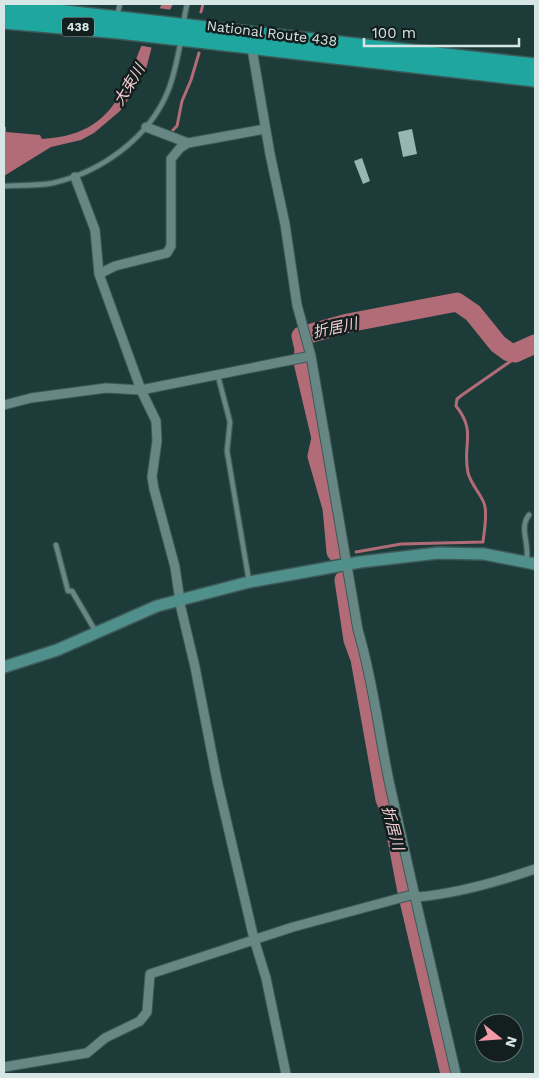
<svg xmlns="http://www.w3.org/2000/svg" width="539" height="1078" viewBox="0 0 539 1078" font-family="'Work Sans','Noto Sans JP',sans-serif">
<rect width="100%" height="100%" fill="#1c3b39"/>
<path fill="#b16c77" d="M162,4h11l-21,42 -6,23 -16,28 -10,14 -26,22 -13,7 -30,7 -47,29v-49h2v5l34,3 2,4c90,-5 82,-75 120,-135z"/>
<path fill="#1c3b39" d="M157,8l16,2 -19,38 -16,-3 9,-22z"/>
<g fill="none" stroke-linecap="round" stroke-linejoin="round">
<path stroke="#b16c77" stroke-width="3" d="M201,12l2,-8
M173,130l4,-4 5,-25 9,-21 8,-27
M356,552l45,-8 82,-2c1,-10 4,-24 2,-35 -1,-10 -13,-20 -17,-34 -6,-29 9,-41 -12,-67l1,-7 5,-4 49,-34 4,-8"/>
<path stroke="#b16c77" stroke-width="19" d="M336,552l-4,-44 -15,-52 4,-18 -18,-76 1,-13 -3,-13 47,-13 109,-21 16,11 25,31 11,8 6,1 20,-9
M344,580l9,60 7,19 25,140 8,19 14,74 43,182"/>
</g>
<path fill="#95b7b4" d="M412,129l5,25 -14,3 -5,-25z
M362,158l8,23 -7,3 -9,-23z"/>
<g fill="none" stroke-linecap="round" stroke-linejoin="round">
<g stroke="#3d5957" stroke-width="7">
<path id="lane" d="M117,16l3,-12
M183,24l4,-20
M4,186c16,-1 34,0 49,-3 48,-11 96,-45 115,-92 6,-15 10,-35 13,-51
M218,376l12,46 -3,29 22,130
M56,545l12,46h4l24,41
M526,561c5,-16 -8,-32 3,-46"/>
</g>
<g stroke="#3d5957" stroke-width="11">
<path id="street" d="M251,43l19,111 15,70 12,81 14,51 47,274c16,53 21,107 33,160 21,95 43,189 65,284
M146,127l42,16
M75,177l20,53 4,44 42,116 15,31 1,20 -5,36 2,12 21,78 6,41 14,59 22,113 37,159 12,39 20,96
M99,274l16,-8 52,-13 4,-7v-87l9,-11 8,-5 77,-14
M4,405l27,-7 75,-10 35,2 170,-34
M416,897c40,-3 81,-15 119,-28
M4,1067l83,-14 18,-15 35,-17 7,-9 3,-38 143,-47 122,-33"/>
</g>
<g stroke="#3d5957" stroke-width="14">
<path id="secondary" d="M4,667l53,-17 100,-44 92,-24 111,-20 78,-9 46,1 51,10"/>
</g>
<g stroke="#3d5957" stroke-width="18">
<path id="highway" d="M4,6l531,60
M4,21l115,10 416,48"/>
</g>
<use href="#lane" stroke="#668784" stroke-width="4.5"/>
<use href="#street" stroke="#668784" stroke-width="9"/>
<use href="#secondary" stroke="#50908c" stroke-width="11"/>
<use href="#highway" stroke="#1ea69f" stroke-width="15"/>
</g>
<g text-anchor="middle" stroke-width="5" stroke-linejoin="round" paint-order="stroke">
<rect fill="#121f1e" stroke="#9aaaa9" stroke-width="1" x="62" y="17.5" width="32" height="19" rx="4"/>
<g font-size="12" font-weight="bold" fill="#d5e6e4">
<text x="78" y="31">438</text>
</g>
<g font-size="14" fill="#d5e6e4" stroke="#121f1e">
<text transform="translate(272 33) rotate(7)" y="5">National Route 438</text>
</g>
<g font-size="15" font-style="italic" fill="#f6cdd2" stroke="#121f1e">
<text transform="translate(129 85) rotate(-59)" y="5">大束川</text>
<text transform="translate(335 328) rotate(-12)" y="5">折居川</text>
<text transform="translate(393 828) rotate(75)" y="5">折居川</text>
</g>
</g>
<rect width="539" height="1078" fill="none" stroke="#d5e6e4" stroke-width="10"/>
<g transform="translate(499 1038) rotate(107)"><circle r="24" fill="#121f1e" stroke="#606f6d"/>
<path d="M0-4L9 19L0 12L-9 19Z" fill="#f39aa9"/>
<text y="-8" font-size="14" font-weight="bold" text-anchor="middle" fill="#d5e6e4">N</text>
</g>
<path d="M364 38v8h155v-8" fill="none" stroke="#d5e6e4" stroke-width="2.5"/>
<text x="372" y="38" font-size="15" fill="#d5e6e4" stroke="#121f1e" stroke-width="4" paint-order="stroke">100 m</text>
</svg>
